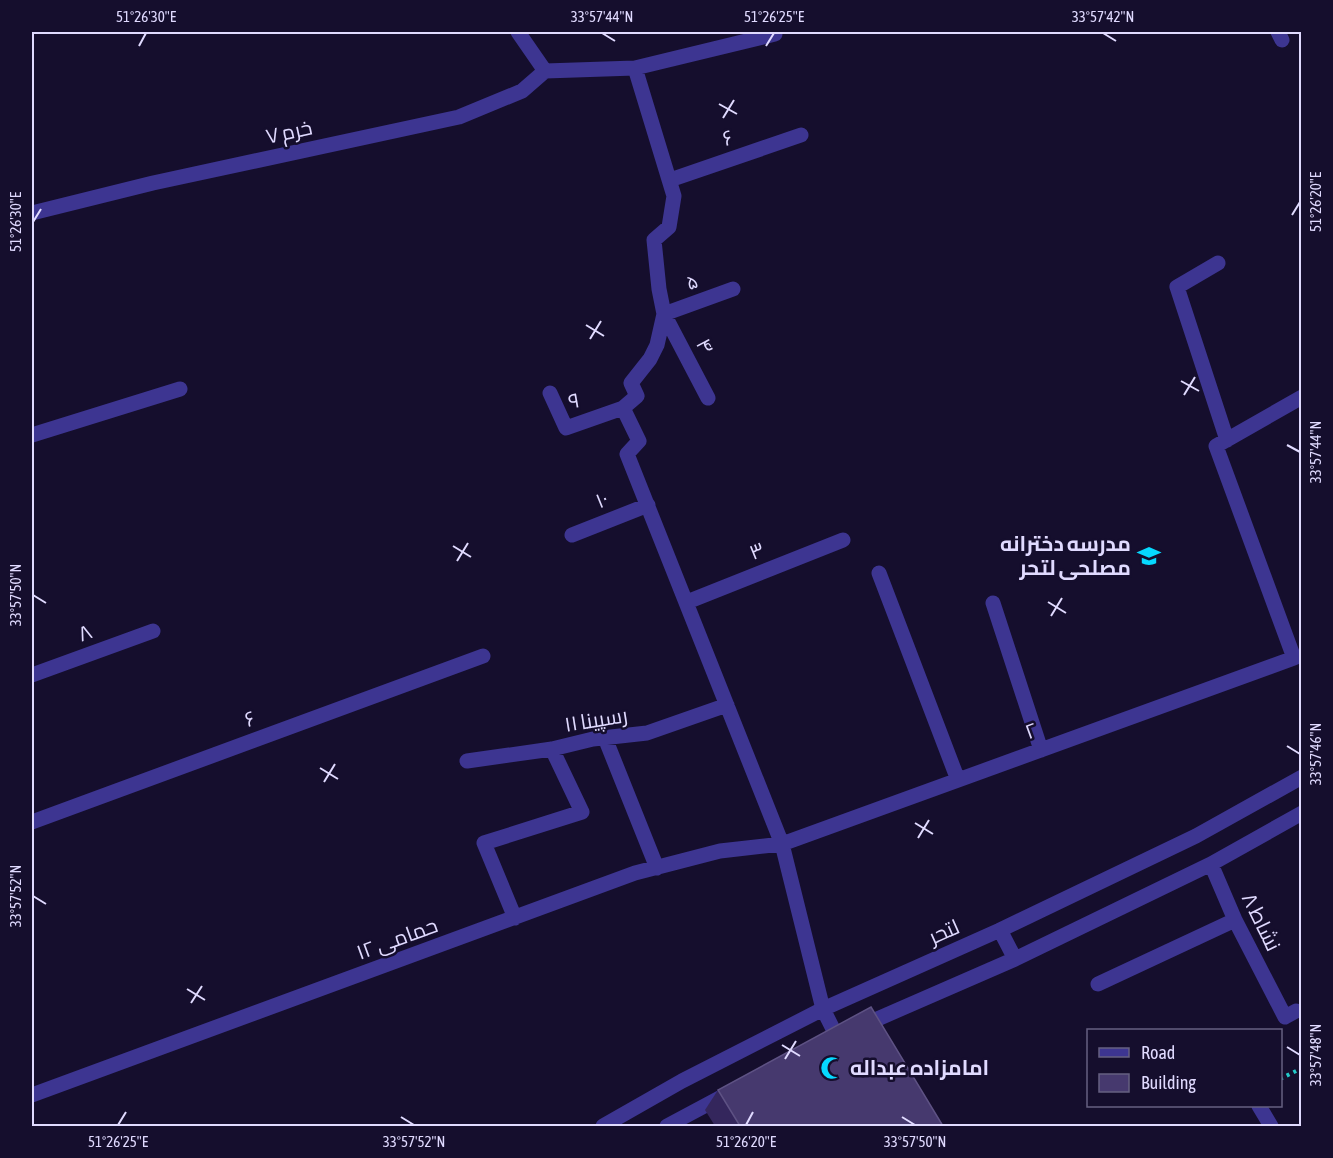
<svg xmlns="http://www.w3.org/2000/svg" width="1333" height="1158" viewBox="0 0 1333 1158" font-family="'Asap Condensed',Cairo,sans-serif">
<rect width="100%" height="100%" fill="#150e2d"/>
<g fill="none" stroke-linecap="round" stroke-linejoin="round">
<path stroke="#23cac9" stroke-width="4" stroke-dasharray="3 4.5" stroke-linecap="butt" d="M1280,1079l22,-11"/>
<path stroke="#3d3591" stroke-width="15" d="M518,32l27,39 90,-3 39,128 -5,31 -15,13 5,49 5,25 -7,31 -7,14 -19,24 6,13 -14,12 16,33 -12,13 155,390 41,165 14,28
M1278,32l4,8
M635,68l140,-34 -1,-2
M670,180l131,-45
M32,213l121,-30 306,-66 63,-26 23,-20
M1218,263l-41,24 50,153
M550,393l16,35 57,-20
M708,398l-44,-84 69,-25
M32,435l148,-46
M572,535l76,-30
M879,573l79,207
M687,602l156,-62
M993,603l48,147
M32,675l121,-44
M605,738l52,130
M467,761l85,-12 41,-10 54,-6 80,-28
M32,822l451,-166
M1211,864l24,56 50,97 11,-6
M515,918l-31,-75 98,-31 -30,-63
M1000,930l15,29
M1098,984l137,-64
M859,1027l156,-68 196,-95 91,-51
M32,1095l603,-222 85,-22 62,-7 512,-186 -78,-212 86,-49
M1259,1106l12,20
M603,1126l79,-45 141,-72 177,-79 196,-94 106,-59
M667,1126l58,-31"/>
</g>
<path fill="#34265c" d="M718,1090l225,36h-228l-10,-16z"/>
<path fill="#46396e" stroke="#5e5284" stroke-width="1.5" d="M871,1007l72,119h-203l-22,-36z"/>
<path fill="none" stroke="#e0daff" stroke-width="2" d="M602,33l13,8M1103,33l13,8M139,46l7,-13M766,46l8,-13M719,104l18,10M723,118l11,-18M1292,215l8,-13M33,222l8,-13M586,325l18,11M590,339l11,-18M1181,381l18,10M1184,395l11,-18M1287,445l13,7M453,546l18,11M457,561l11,-18M33,595l13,8M1048,602l18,11M1051,616l11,-18M1287,746l13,8M320,768l18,11M324,782l11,-18M915,823l18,11M918,838l11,-18M33,896l13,8M187,989l18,11M191,1003l11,-17M782,1045l18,11M1287,1047l13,8M785,1059l11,-18M401,1117l13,8M902,1117l13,8M118,1125l8,-13M746,1125l7,-13"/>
<defs>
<g id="school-bare" transform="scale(1.8)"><path d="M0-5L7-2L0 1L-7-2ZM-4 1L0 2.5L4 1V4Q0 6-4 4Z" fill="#06d9ff" stroke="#150e2d" stroke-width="2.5" paint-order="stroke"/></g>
<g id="mosque-bare" transform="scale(1.8)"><path d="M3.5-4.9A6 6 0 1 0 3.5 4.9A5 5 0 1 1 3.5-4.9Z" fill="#06d9ff" stroke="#150e2d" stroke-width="2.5" paint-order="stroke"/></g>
</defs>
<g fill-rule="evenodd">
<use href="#school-bare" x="1149" y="556"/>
<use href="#mosque-bare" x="832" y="1068"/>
</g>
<g text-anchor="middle" stroke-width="5" stroke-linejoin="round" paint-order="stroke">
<g font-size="21" fill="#e0daff" stroke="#150e2d">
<text transform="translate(289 132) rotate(-12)" y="7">خرم ۷</text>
<text transform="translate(728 138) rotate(-19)" y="7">۶</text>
<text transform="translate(692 282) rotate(-20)" y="7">۵</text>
<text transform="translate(705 346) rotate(62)" y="7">۴</text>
<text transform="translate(574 401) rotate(-10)" y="7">۹</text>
<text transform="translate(602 500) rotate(-22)" y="7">۱۰</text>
<text transform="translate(757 551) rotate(-22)" y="7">۳</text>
<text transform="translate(85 633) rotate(-20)" y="7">۸</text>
<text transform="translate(250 719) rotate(-20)" y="7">۶</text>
<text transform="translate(596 720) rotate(-9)" y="7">رسپینا ۱۱</text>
<text transform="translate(1031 731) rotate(-20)" y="7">۲</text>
<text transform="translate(1261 922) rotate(64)" y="7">نشاط ۸</text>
<text transform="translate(944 932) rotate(-24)" y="7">لتحر</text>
<text transform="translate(397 939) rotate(-20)" y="7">حمامی ۱۲</text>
</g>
<g font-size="21" font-weight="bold" fill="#e0daff" stroke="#150e2d" text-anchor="end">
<text x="1131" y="551">مدرسه دخترانه<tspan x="1131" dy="24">مصلحی لتحر</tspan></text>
<text x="850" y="1075" text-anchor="start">امامزاده عبداله</text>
</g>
</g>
<rect width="1333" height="1158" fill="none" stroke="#150e2d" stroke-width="66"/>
<rect x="1087" y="1029" width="195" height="78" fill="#150e2d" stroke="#666081" stroke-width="1.5"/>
<rect x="1099" y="1048" width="30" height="9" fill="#3d3591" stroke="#666081" stroke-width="1.5"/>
<text x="1141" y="1059" font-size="18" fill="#e0daff">Road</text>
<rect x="1099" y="1074" width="30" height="18" fill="#46396e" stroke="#666081" stroke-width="1.5"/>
<text x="1141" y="1089" font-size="18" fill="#e0daff">Building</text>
<rect x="33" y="33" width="1267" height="1092" fill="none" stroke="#e0daff" stroke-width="2"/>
<g font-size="15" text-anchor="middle" fill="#e0daff">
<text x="146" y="22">51°26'30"E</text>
<text x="602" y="22">33°57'44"N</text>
<text x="774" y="22">51°26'25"E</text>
<text x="1103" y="22">33°57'42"N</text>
<text transform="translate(1316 202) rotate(-90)" y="5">51°26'20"E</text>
<text transform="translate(16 222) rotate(-90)" y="5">51°26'30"E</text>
<text transform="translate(1316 452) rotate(-90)" y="5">33°57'44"N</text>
<text transform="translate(16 595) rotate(-90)" y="5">33°57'50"N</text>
<text transform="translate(1316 754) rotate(-90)" y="5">33°57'46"N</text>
<text transform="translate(16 896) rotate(-90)" y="5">33°57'52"N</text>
<text transform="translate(1316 1055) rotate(-90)" y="5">33°57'48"N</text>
<text x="118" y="1147">51°26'25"E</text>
<text x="414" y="1147">33°57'52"N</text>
<text x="746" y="1147">51°26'20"E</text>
<text x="915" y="1147">33°57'50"N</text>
</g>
</svg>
